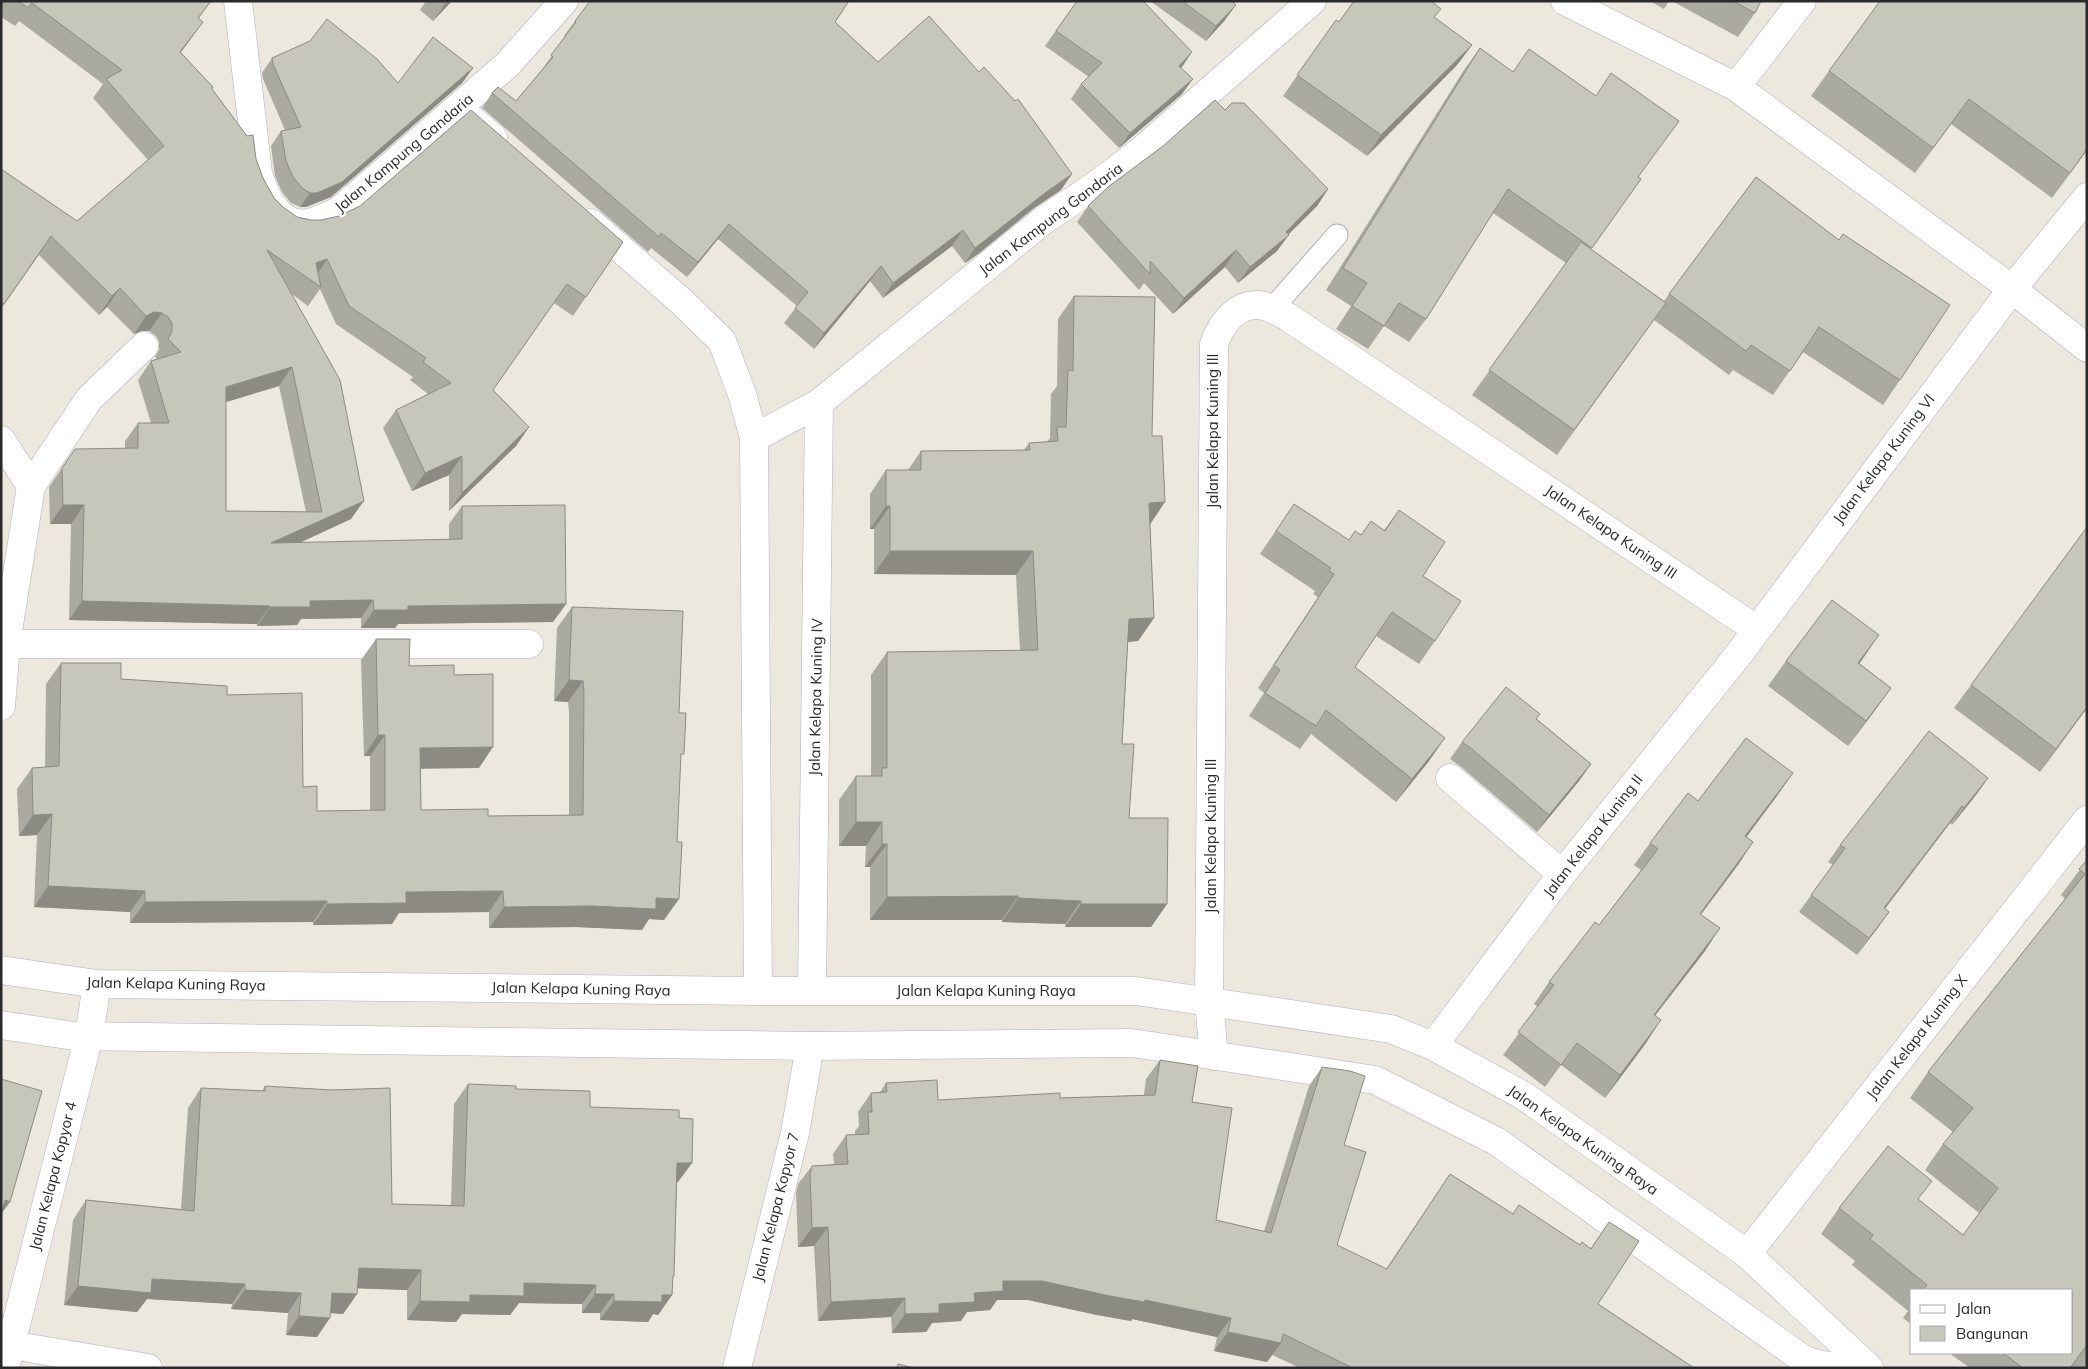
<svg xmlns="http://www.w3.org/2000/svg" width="2088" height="1369" viewBox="0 0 2088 1369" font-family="Mulish,sans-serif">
<rect width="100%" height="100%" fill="#ece8dd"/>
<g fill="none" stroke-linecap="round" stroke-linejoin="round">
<g stroke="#b0b0be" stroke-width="23">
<path id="lane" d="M1272,309l65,-74"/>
</g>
<g stroke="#b0b0be" stroke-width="29">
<path id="street" d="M238,1l20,172c6,21 21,55 50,50 11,-2 22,-8 32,-13l168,-146 56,-63
M1565,1l171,86 276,202 75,59
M1736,87l66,-86
M458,108l35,30
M591,223l91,79 40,39 20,53 12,44 4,553
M754,438l65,-35 225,-183 51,-34 46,-35 171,-150
M1,440l30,46
M1,642l5,2h523
M1,706l5,-62 25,-158 58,-87 55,-53
M1450,778l112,96
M1,970l96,14 661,7h378l255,38 42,17 91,50 223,158 122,114
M812,991l7,-588
M1,1025l73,11 736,10 322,-3 243,37 121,61 307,218c23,10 34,7 58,2
M1433,1046l129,-172 177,-220 273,-365 75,-92
M1214,1056l-5,-54 5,-658c7,-19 21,-40 45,-39 10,1 20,7 29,12l468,312
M1747,1254l340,-434
M11,1345l137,23
M5,1368l84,-332 8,-52
M737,1368l58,-235 15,-87"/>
</g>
<use href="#lane" stroke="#fff" stroke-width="21"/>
<use href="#street" stroke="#fff" stroke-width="28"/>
</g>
<path fill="#abaaa1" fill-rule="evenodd" d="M1,1h210l-12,17 -9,22 -9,12 31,37 44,70 7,19 11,20 9,9 14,10 14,3 312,22 -50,74 -19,-13 -61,87 36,37 -13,19 -67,65v-36l-37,16 -29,-63 13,-18 32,-16 -18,-14 3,-3 -77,-53 -16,-35 -12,17 -16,-12 59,225 -52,24 150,-3v-16l13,-18 104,98 -13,18 -155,2 -3,4h-34v-10l-60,1 -4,6 -40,1v-2l-188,-4 2,-96h-21l-1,-37 26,-38h50v-8l13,-18h13l-13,-43 13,-19 6,-2 -2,-2 4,-7v-8l-3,-6 -7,-5h-8l-7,3 -27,-27 -8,8 -60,-60 -38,54v-140l76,52 71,-61 -55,-62 10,-14 -84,-63 -4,5 -14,-9zM279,386l27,126 -80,-1v-109z
M426,1h26l-19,20 -13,-11z
M1077,1l104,67 1,26 -63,54 -48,-49 10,-15 8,-7 -44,-31z
M1150,1h82l-7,19 -19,21z
M1650,1h19l-5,8z
M1672,1h89l-6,12 -17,24z
M2087,1v149l-35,48 -101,-74 -36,49 -104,-77 18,-25z
M1435,18l37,27 -15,20 -90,91 -84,-60 53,-76 3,2z
M575,21l260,1 43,40 183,128 -27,18 -56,46 -13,9 -13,-17 -69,52 -13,-17 -56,68 -30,-26 13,-17 -79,-67 -31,38 -36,-29 -3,4 -166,-144 10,-15 24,8 25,-30 24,-34 -1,-1z
M1480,48l161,131 -50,70 73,52 92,-124 144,203 -17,25 -80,-53 -30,43 -40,-25 -4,5 -75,-55 -97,135 -85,-60 94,-132 -73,-50 -67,106 -17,23 -25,-16 -16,23 -32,-20 15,-23 -25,-16 138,-220z
M272,58l126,25 75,-15 -11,15 -131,114 -25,10h-6l-9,-4 -9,-11 -7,-16 -4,-30 10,-15 4,-1 -22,-51 -1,-6z
M1225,110l103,79 -11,17 -29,28 -11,17 -39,32 -13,-16 -52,47 -29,-31 -5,7 -62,-68 11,-16 75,-60z
M1074,296l76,228 4,94 -16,23 -10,1 -6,102 7,74 38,86 -16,23h-86v-3l-63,-2v-2h-132v-53h-5l1,-21h-27v-46l17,-24h15v-101l16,-23 133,-1 -4,-76 -142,-1v-45h-4v-35l16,-24h22l13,-19 103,-1 5,-7 18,-1 3,-4 1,-44 6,-8 1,-67z
M1294,504l55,36 12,-5 23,-5 15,-20 24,66 12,65 -16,23 -43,-28 -21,31 74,94 -33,41 -85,-68 -11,15 -51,-33 15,-23 -6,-5 60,-91 -5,-3 2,-3 -55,-37z
M572,607l107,106 2,46 -17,161 -15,-1 -7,11 -66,-3 -87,1v-16l-90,1 -7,11 -79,1v-3l-183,1v-11l-96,-5 3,-72 -18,1 -2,-47 15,-21 13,-1 1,-83 15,-21 60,16 106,16 76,92 14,24h53v-55h-6l-3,-96 15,-21 33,27 45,9 25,93h-58v42l67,6 81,-1v-103l-1,-10 -14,-1 3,-73z
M1786,661l73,2 32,25 -18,25 -25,33 -80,-60z
M1971,685l116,23 -47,64 -86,-64z
M1537,719l54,45 -12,17 -42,51 -77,-66 -10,-7 12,-17z
M1793,773l-47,64 7,5 -52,72 4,37 -50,65 -9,27 -41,55 -44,-33 -16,22 -42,-32 35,-48 -4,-3 15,-22 50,-57 42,-55 -7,-5 16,-22 48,-42z
M1988,778l-12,17 -24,30 -2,-2 -65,86 4,3 -32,43 -58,-43 34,-47 -5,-3 12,-17z
M2087,860v508h-117l-21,-15h123v-63h-160v35l-9,-7 5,-7 -56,-46 3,-4 -34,-27 18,-26 80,-8 44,35 16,-22 -54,-43 18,-26 10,-12 -43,-34 18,-26 137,-173 -4,-4z
M1160,1060l32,42 24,118 48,11 45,-145 13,-19 22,78 -7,100 49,24 64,-95 63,40 67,31 11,3 18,-26 -11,82 96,64h-394l-28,-13 -5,7 -53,-11 3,-14 -85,-18 -1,2 -34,-6 -69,-15h-31l-7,10 -23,2 -6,9 -29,2 -6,9 -34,1 -1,-16 -73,4 -4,-75 -16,1 -2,-54 2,-9 14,-18 22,-2 -1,-10 13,-19h9v-4l4,-5 -1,-14 13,-19 9,-1 6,-9 52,17 122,-2 84,-3 2,-16z
M468,1084l48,5 74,18 88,75h-1l-3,94 -2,3v16l-14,20 -5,-1 -5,8 -48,-2v-7h-18v-9l-63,-1 -9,12 -48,-1 -6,8 -49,-2v-30l-50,-2v6l-14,20 -13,-1 -13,24 -31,-2 2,-22 -57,-4 1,-5 -85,-5 -10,13 -73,-7 9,-85 13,-20 95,9 7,-101 13,-20 61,3 3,-5 127,118 59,1 3,-101z"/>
<path fill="#8b8b83" d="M448,1h4l-19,20 12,-17z
M1236,5l-11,15 -19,21 10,-15z
M203,22l-13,18 -23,30 13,-18z
M1472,45l-15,20 -90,91 14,-21z
M1192,52l-10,15 -13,14 10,-15z
M473,68l-11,15 -131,114 -25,10h-6l10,-14z
M1193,79l-11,15 -63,54 11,-15z
M1969,99l-18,25 -36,49 18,-25z
M2087,149v1l-35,48 18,-25z
M1072,174l-11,16 -27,18 -56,46 -13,9 10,-15 70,-55z
M1328,189l-11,17 -34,34 6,-5 -12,16 -39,32 12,-16z
M729,224l-11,15 -31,38 11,-15z
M963,230l-11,16 -69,52 10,-15z
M1236,250l-11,17 -52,47 11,-16z
M327,259l-12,19 1,-15z
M881,266l-11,15 -56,68 10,-16z
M120,288l-13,19 -8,8 13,-19z
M154,312l8,1 -13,18h-8l-7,3 12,-18z
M292,367l-13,19 -66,20 13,-19z
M529,427l-13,19 -67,65 13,-18z
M462,456l-13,19 -37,16 13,-18z
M364,501l-13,18 -93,43 13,-19z
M1165,502l-16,24v-23z
M63,505h21l-13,19h-21z
M886,506h4l-16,23h-4z
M890,551h143l-17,24 -142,-1z
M373,600l-12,18 -60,1 -4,6 -40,1 13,-19 40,-6z
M82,601l188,5 -13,18 -188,-4z
M566,604l-13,18 -155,2 -3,4h-34l13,-18 34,-4z
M1154,618l-16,23 -26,2 17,-24z
M1879,635l-17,25 -21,28 17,-25z
M569,680l14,1 -15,21 -14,-1z
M1891,688l-18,25 -25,33 18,-25z
M2087,707v1l-47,64 16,-23z
M378,735h7l-15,21h-6z
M1445,738l-16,23 -33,41 16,-23z
M493,747l-14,21 -73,1 14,-21z
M1591,764l-12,17 -42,51 12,-17z
M1793,773l-16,23 -47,63 15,-23z
M1988,778l-12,17 -24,30 12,-17z
M1962,806l-12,17 -78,102 12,-17z
M52,814l-15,21 -18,1 14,-21z
M856,822h26l-16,24h-27z
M1753,842l-15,23 -53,71 15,-22z
M882,844h5l-17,23h-5z
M48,886l97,5 -15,21 -96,-5z
M503,891l-14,21 -90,1 -7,11 -79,1 14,-21 79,-12z
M1018,896l-16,24h-132l17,-23z
M656,898l23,1 -15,21 -15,-1 -7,11 -66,-3 -87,1 15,-21z
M1018,898l63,3 -16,23 -63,-2z
M327,901l-14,21 -183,1 15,-21z
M1081,904h86l-16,23h-86z
M1889,912l-12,17 -20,26 12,-17z
M1720,928l-15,23 -67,86 16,-22z
M1661,1020l-15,23 -41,55 15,-23z
M677,1163h15l-14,19h-14z
M5,1200l5,2 -9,12z
M828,1227l-14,19 -16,1 14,-19z
M359,1268l62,2 -14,20 -62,-2z
M152,1279l93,5 -13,20 -85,-5 -10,13 -73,-7 14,-19z
M1003,1281h39l103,19 86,18 -14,19 -85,-18 -1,2 -34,-6 -69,-15h-31l-7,10 -23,2 -6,9 -29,2 -6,9 -34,1 13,-19 69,-21z
M524,1283l72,2 -14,19 -63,-1 -9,12 -48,-1 -6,8 -49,-2 13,-19 50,-6z
M245,1290l56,3 -13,20 -57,-4z
M332,1293l25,1 -14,20 -25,-2z
M595,1294h19l-14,19h-18z
M662,1295h10l-14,20 -5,-1 -5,8 -48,-2 14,-19z
M905,1298l-14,19 -73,4 13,-19z
M299,1316l31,2 -13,19 -31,-2z
M1228,1332l53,11 -14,19 -53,-11z"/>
<path fill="#c7c6bb" stroke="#8b8b83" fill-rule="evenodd" d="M18,1h193l-13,17 5,4 -23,30 33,35 -1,2 35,47 6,-1 3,24 7,19 11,20 9,9 14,10 14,3h10l18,-4 21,-10 111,-96 152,132 -37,55 -19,-13 -74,106 36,37 -67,66v-37l-37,17 -29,-63 55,-27 -28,-21 3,-4 -77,-52 -22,-47 -11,4 5,24 -54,-37 73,130 24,121 -93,42 191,-4v-33l103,-1 1,99 -158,2v4h-34l-1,-10 -63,1v6h-40v-1l-188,-5 2,-96h-21l-1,-37 13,-19 63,-1v-25h31l-18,-62 30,-9 -13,-13 4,-8v-8l-4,-6 -6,-4 -8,-1 -8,4 -26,-28 -8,8 -61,-60 -47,68 -3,-2v-133l76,52 87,-75 -58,-67 16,-9 -90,-67 -4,5zM292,367l30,145 -96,-1v-124z
M442,1h6l-3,3z
M590,1h259l-14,21 43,40 51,-46 50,56 5,-5 31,34 3,-2 54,75 -27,19 -57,45 -13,10 -12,-18 -70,53 -12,-17 -57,67 -29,-25 13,-16 -79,-68 -31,38 -37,-29 -2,4 -167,-144 6,-6 18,14 37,-44 -2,-2 25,-33 -1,-1z
M1077,1h66l49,51 -13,14 14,13 -63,54 -49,-49 21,-21 -46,-32z
M1182,1h50l4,4 -20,21z
M1354,1h77l10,8 -7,8 38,28 -91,90 -84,-60 39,-55 3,2z
M1733,1h28l-6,12z
M1880,1h207v148l-17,24 -101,-74 -36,49 -104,-77z
M327,19l50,40 21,24 35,-46 40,31 -131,114 -25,11h-7l-8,-5 -9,-11 -7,-16 -5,-30 20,-4 -28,-63 -1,-6 38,-17z
M1480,48l33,24 16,-23 67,47 15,-23 68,48 -41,56 3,2 -49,69 -84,-59 -82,130 -27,-16 -15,23 -32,-20 15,-23 -24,-15z
M1215,100l10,10 7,-7h12l84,86 -42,43 3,3 -39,32 -14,-17 -52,48 -34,-37v13l-62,-68 20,-19 55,-41z
M1756,177l83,63 4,-6 107,71 -50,75 -81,-53 -29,44 -39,-26 -5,6 -77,-57z
M1581,242l85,61 -92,127 -85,-60z
M1074,296l81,1 -3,139h10l3,66 -16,1 5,115 -25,1 -7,125h12l-5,74h39l-1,86h-86v-3l-63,-3v-2l-131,1v-53h-5v-22h-26v-46h26v-8h5v-116l151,-2 -5,-99h-143v-45h-4v-36h35v-19l109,-1 -1,-7 29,-2 -1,-14h9l2,-57 5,1z
M1294,504l55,36 6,-9 6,4 10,-14 14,10 14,-21 46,32 -22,34 38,25 -26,40 -43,-29 -37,55 90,71 -33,41 -86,-69 -10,16 -51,-33 15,-23 -6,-5 60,-91 -5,-3 2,-3 -55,-37z
M2087,527v180l-31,42 -85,-64z
M1832,600l47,35 -21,28 33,25 -25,33 -80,-60z
M572,607l111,4 -4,102h7l-2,41h-3l-4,88h5l-3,57 -23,-1v11l-65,-3 -87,1 -1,-16 -97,1v11l-79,1v-3l-182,1v-11l-97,-5 4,-72 -19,1 -1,-47 27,-2 2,-103h60v16l106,7v9l75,-2 1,94 14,-1v25l68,-1v-75h-7l-2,-96h34l-1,27 45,-1v10l39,-1v73l-73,1 1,62 67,-1v7l95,-1 1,-124 -1,-10 -14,-1z
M1506,687l34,27 -4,5 55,45 -42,51 -77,-66 -10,-7z
M1929,731l59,47 -24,30 -2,-2 -78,102 5,4 -20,26 -58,-43 34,-47 -5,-3z
M1746,738l47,35 -48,63 8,6 -53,72 20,14 -66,87 7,5 -41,55 -43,-32 -16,22 -43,-33 36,-47 -5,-3 46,-60 4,3 59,-76 -8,-6 38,-50 10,8z
M2087,860v485l-17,23h-47l-20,-15h69v-63h-149l4,-5 -57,-46 3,-4 -34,-27 49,-62 44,35 -14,18 45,36 35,-47 -55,-44 30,-36 -45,-36 157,-198 -6,-5z
M1160,1060l38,6 -6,36 40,6 -16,112 55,13 51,-166 28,4 15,5 -21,69 22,7 -29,93 50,24 63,-95 63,40 6,-9 61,40 2,-3 9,7 18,-27 30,19 -41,63 96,64h-341l-70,-34 -2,9 -53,-11 3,-14 -86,-18 -1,2 -34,-6 -68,-15h-39v10l-29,2 1,9 -36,2v9l-34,1v-16l-74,4 -3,-75 -16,1 -2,-54 2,-8 36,-2 -2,-29 23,-1 -1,-22h4l-1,-19 16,-1 -1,-9 51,-3 1,20 122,-7v5l95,-3z
M1,1079l41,12 -32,111 -5,-2 -4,15z
M468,1084l48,2v3l74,2v16l89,3v8l14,1 -1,44h-15l-3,113h-1l-1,19h-10v7l-48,-1v-7h-19l1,-9 -72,-2v13l-54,-1v7l-50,-1 1,-31 -62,-2 -2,26 -25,-1 -2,25 -31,-2 2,-23 -56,-3v-6l-93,-5 -1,14 -73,-7 8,-86 108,11 7,-123 64,3v-5l67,4 58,-2 2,116 72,2z
M898,1364l16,4h-17z"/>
<g text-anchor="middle" stroke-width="4.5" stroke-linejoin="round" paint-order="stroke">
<g font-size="15" fill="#2a2a2a" stroke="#fff">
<text transform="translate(404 153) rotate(-40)" y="5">Jalan Kampung Gandaria</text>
<text transform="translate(1051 219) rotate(-37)" y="5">Jalan Kampung Gandaria</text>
<text transform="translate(1213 431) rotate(-90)" y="5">Jalan Kelapa Kuning III</text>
<text transform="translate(1884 459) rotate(-53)" y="5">Jalan Kelapa Kuning VI</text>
<text transform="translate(1611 532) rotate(34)" y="5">Jalan Kelapa Kuning III</text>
<text transform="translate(816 697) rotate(-89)" y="5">Jalan Kelapa Kuning IV</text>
<text transform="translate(1211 836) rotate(-90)" y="5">Jalan Kelapa Kuning III</text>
<text transform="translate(1593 836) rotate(-52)" y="5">Jalan Kelapa Kuning II</text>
<text transform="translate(176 984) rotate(1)" y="5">Jalan Kelapa Kuning Raya</text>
<text transform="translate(581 989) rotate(1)" y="5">Jalan Kelapa Kuning Raya</text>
<text x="986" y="996">Jalan Kelapa Kuning Raya</text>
<text transform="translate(1917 1037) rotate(-52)" y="5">Jalan Kelapa Kuning X</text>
<text transform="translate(1583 1140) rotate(35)" y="5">Jalan Kelapa Kuning Raya</text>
<text transform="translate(53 1176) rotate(-76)" y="5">Jalan Kelapa Kopyor 4</text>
<text transform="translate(776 1207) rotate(-76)" y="5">Jalan Kelapa Kopyor 7</text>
</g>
</g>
<rect width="2088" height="1369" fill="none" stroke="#2a2a2a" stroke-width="5"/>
<rect x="1910" y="1289" width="162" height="65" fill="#ffffff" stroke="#aaaaaa"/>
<rect x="1920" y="1305" width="25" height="8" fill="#ffffff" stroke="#aaaaaa"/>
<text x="1956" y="1314" font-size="15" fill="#2a2a2a">Jalan</text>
<rect x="1920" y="1326" width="25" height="15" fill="#c7c6bb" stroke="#aaaaaa"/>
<text x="1956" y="1339" font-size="15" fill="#2a2a2a">Bangunan</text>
</svg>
